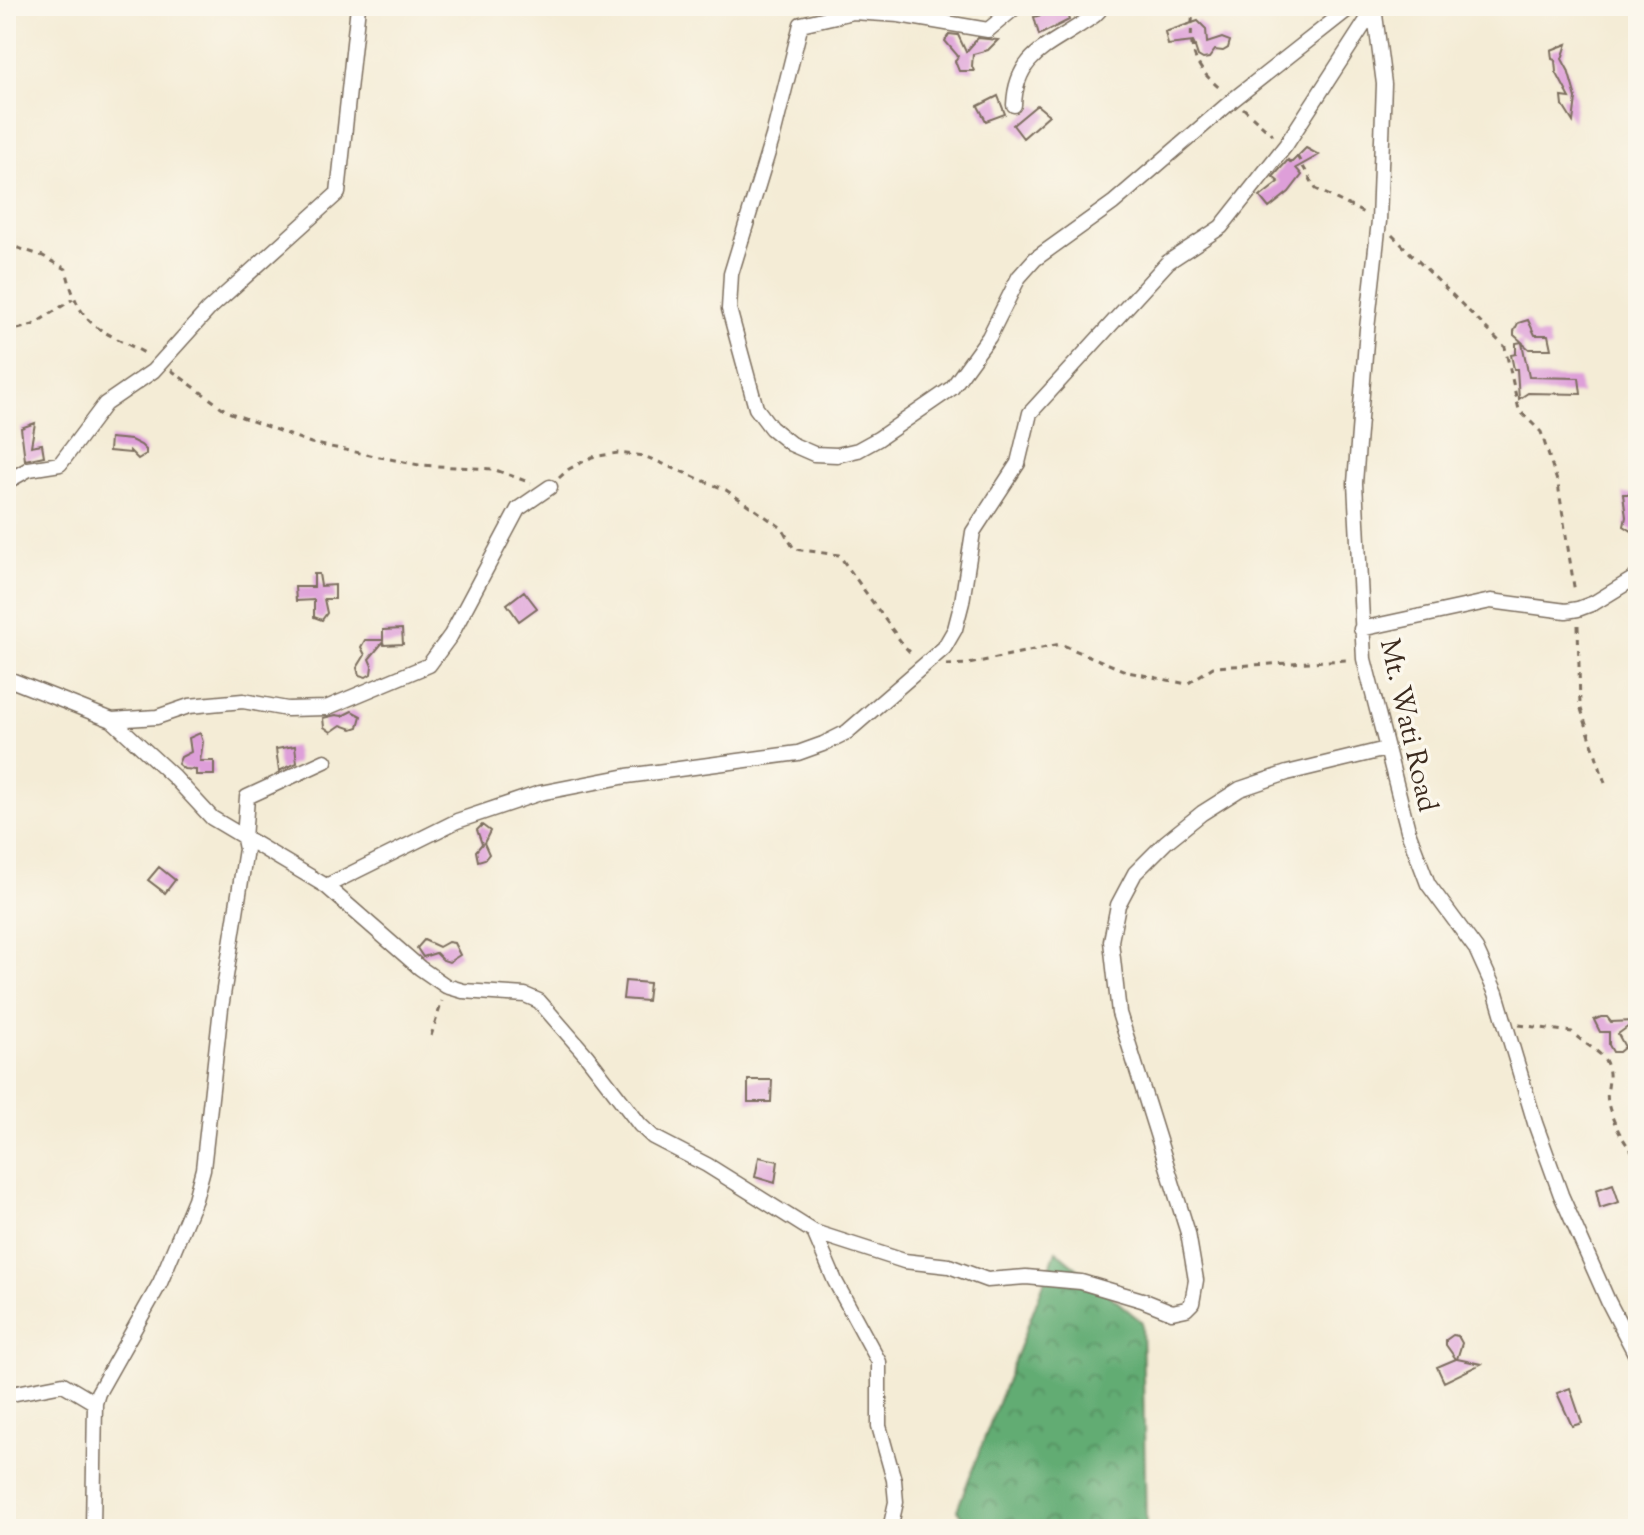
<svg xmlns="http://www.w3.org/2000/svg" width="1644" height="1535" viewBox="0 0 1644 1535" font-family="'Sorts Mill Goudy',serif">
<defs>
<pattern id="forest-crowns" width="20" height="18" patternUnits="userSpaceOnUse" patternTransform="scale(2)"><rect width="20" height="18" fill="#62ac73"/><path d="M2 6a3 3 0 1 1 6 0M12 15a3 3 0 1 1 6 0" fill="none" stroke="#528c5e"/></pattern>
</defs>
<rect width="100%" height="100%" fill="#fbf7ec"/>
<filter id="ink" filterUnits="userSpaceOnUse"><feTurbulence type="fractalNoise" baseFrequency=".0125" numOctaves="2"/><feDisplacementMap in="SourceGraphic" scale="16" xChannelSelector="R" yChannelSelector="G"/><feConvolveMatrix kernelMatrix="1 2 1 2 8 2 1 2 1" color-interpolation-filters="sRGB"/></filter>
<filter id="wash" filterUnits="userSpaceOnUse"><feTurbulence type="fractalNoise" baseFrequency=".006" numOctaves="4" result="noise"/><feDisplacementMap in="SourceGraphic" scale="32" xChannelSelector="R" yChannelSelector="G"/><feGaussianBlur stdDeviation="1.8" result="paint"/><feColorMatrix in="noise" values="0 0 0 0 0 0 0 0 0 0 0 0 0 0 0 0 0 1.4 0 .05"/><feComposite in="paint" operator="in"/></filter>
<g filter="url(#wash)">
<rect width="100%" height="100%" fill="#f4ecd6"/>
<path fill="url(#forest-crowns)" stroke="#4e6b48" stroke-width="2" d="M1056,1251l86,71 4,207h-174l-15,-19z"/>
<g id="blocks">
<path fill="#de9fd9" d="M1065,8l4,12 -30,15 -5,-18z
M1198,21l8,8 1,14 15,-5 8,3 -2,7 -5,3 -8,-1 -6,8 -6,1 -5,-3 -3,-9h-3l3,-1 -2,-4 -25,3 -3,-13z
M949,34l9,1 8,17 12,-14 20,2 -10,10 -15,4 -1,12 2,5h-15l-4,-10 3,-5 -13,-15z
M1567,44l-5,15 6,11 8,28 -3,24 -10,-16 -1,-9 8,1 -14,-26 -1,-12 -3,-1 -1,-9z
M998,96l7,18 -19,7 -8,-15z
M1037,105l12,10 -26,23 -10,-13z
M1306,148l13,7 -23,13 6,7 -13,17 -20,16 -9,-11 19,-15 -6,-5 15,-17 3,3z
M1528,320l7,15h13l3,14h-22l-7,-6 7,34 50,1 2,16 -53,-1 -9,6 -2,-30h-3l-3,-14 5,-1v-11l6,-1 -8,-7v-4l4,-8z
M35,423l-4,23 11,-2 2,12 -19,4 -4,-32z
M110,438l21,2 10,5 5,5v4l-8,5 -8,-8v2l-21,-2z
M1623,494h15v41l-14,-9 2,-9z
M314,574h5l2,12 14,-1v14h-11l3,14 -5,7 -8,-3v-17l-18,1 -1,-14h19z
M524,591l13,17 -18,13 -12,-17z
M402,629l1,15 -19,1 -1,-3 -14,17 3,7 -1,8 -5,3 -7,-2 -2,-7 8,-13 -4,-8 4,-7h18v-10z
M352,711l9,5 -3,11 -6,2 -11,-4 -10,7 -7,-5 -1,-9 13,-3 6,1z
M200,733l3,9 -3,19h14v14h-18v-5l-12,-1 -6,-5 3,-7 10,-5 -2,-14z
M295,746l2,17 -18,8 -3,-22z
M482,825l8,6 -6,12 5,11 -4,5 -7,2 -2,-10 6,-7 -5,-14z
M159,867l16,13 -10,13 -17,-13z
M424,940l15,7 9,-5 6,1 6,12 -11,7 -6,-2 -7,-7 -13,4 -6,-9z
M625,981l24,2 -2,18 -24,-2z
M1601,1017h6l4,5 25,-1 -18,13 7,13 -6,5h-6l-4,-7v-13h-9l-6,-12z
M748,1080h24l-1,22h-23z
M759,1157l19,4 -3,22 -20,-6z
M1613,1184l6,18 -19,6 -4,-18z
M1453,1335l5,1 4,7 -5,16 24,5 -37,18 -7,-15 19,-8 -10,-14v-5z
M1570,1388l12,35 -10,3 -15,-33z"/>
</g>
</g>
<g filter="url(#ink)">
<use href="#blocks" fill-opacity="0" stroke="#7c6e5e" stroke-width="2"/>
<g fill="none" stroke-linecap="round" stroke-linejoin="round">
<g stroke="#7c6e5e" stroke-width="17">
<path id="minor" d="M1017,6l-29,24 -89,-15 -46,-3 -52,12 -28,112 -42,138 -2,35 27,99 15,20 20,16 23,10 23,1 21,-5 20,-11 74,-51 37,-51 30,-60 16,-18 78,-56 121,-104 118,-93
M1374,7l10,77 -5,137 -12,108 -12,154 9,176 45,175 19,50 48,65 20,44 39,130 26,72 47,106 30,58
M1014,105c2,-50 34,-58 69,-82 8,-5 15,-9 19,-17
M6,482l23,-13 31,-5 45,-60 48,-33 55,-61 130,-117 20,-187
M1361,629l130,-28 75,10 12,-2 16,-6 44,-27
M6,678l106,42 62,57 38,41 114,68 94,82 26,18 17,5 62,4 14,6 47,54 54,70 13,12 54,28 107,67 90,29 45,5 38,14 39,-3 55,5 61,18 30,12 14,-3 6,-6 4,-23 -8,-47 -69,-220 -8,-72 7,-36 17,-32 31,-31 36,-29 38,-24 47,-16 99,-24
M112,720l45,-3 32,-11 54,-5 44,8 39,-1 103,-43 22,-30 67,-126 32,-22
M326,886l131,-65 83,-28 87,-17 171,-23 25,-9 24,-12 97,-84 11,-19 7,-27 11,-70 45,-69 12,-50 138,-151 53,-35 65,-82 88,-136
M814,1232l21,49 44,81v64l15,54 2,22 -6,27
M6,1395l57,-11 32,19
M93,1529l2,-126 3,-10 62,-110 35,-84 8,-30 18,-161 25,-159 -2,-10 3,-42 78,-36"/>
</g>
<path stroke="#7c6e5e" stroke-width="3" stroke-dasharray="6 6" stroke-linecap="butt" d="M1194,6c-6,40 -4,58 28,84
M1243,108l30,27
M1297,156l19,33 48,24
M1392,235l113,112 14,63 22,22 17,52 17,109
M6,244l37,12 23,13c14,62 33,58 82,86
M6,332l27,-7 40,-26
M171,370l57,42 83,31 108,22 74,4 38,14
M559,478l10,-9 23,-12 26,-4 26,3 82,34 56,38 12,21 45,6 65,91 10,10
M1578,625l2,81 25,77
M946,665l23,-1 91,-20 68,28 59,12 26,-17 135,-7
M1519,1025l53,7c9,10 29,20 33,28 9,17 0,27 3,43 4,18 16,42 30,54
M431,1036l11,-35"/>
<use href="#minor" stroke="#fff" stroke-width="14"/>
</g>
</g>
<g text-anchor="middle" stroke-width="7" stroke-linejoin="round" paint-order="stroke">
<g font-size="28" fill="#3b2a1e" stroke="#fbf7ec">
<text transform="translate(1410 725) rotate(77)" y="10">Mt. Wati Road</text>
</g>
</g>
<rect width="1644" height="1535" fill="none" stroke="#fbf7ec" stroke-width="32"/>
</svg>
